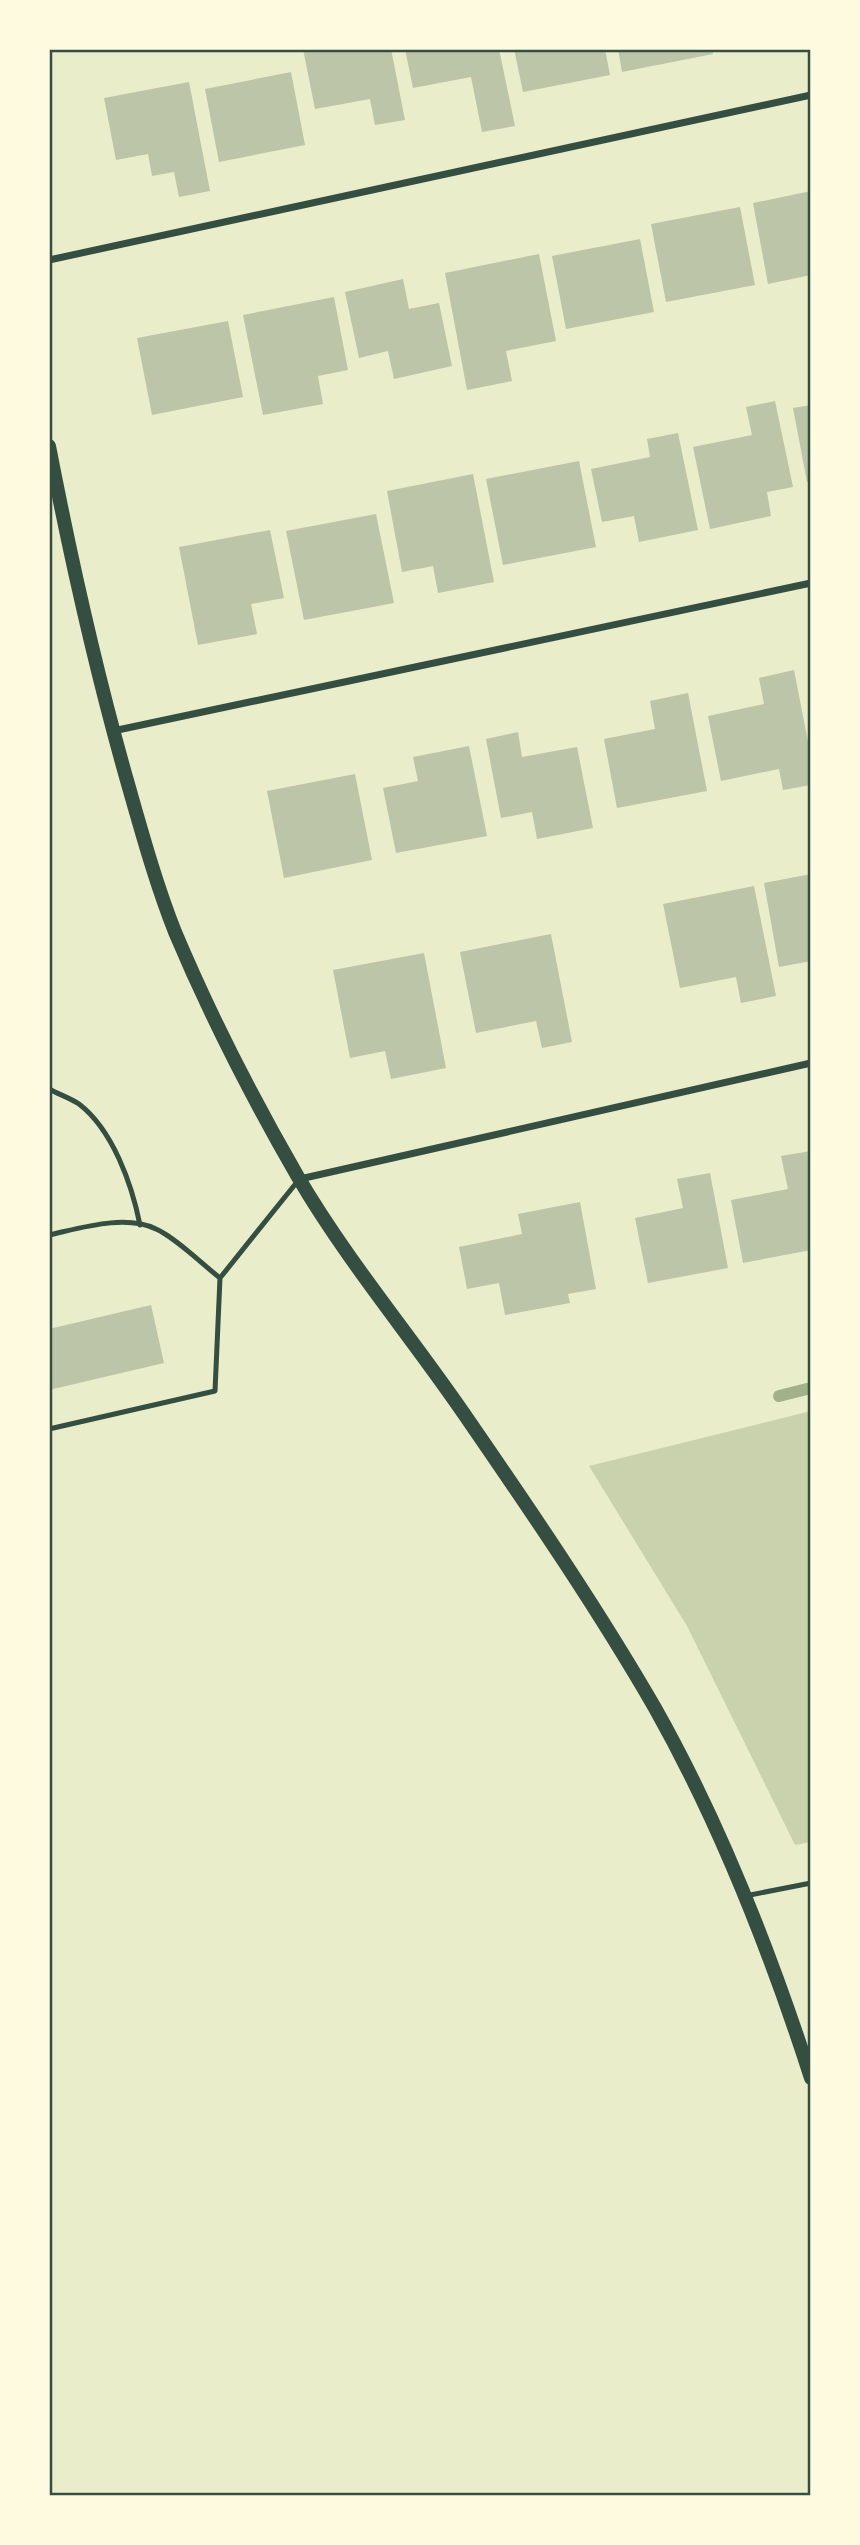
<svg xmlns="http://www.w3.org/2000/svg" width="860" height="2545" viewBox="0 0 860 2545" font-family="Mulish,sans-serif">
<rect width="100%" height="100%" fill="#e9edc9"/>
<path fill="#cad2ad" d="M811,1411v431l-16,3 -108,-219 -98,-160z"/>
<g fill="none" stroke-linecap="round" stroke-linejoin="round">
<path stroke="#a3b18a" stroke-width="12" d="M779,1396l32,-8"/>
</g>
<path fill="#bcc5a7" d="M303,49h88l14,71 -30,5 -5,-26 -55,10z
M405,49h94l16,77 -33,6 -11,-55 -58,11z
M514,49h91l5,26 -87,17z
M618,49h94l1,5 -91,18z
M291,72l14,73 -86,17 -14,-73z
M189,82l21,109 -31,6 -5,-25 -22,4 -4,-22 -32,6 -12,-62z
M811,191v84l-43,9 -15,-81z
M740,207l15,78 -89,17 -15,-78z
M640,239l14,73 -88,17 -14,-73z
M539,254l17,87 -50,10 6,30 -45,9 -22,-117z
M403,279l6,30 30,-6 13,63 -58,13 -6,-28 -29,7 -14,-66z
M334,297l14,73 -30,6 5,28 -60,11 -20,-100z
M228,321l15,76 -91,18 -15,-77z
M775,401l18,86 -26,5 4,24 -61,13 -17,-82 59,-12 -6,-28z
M811,405v76l-4,1 -14,-74z
M678,433l20,97 -59,12 -5,-26 -32,6 -11,-53 59,-12 -3,-18z
M579,461l17,86 -93,18 -17,-86z
M473,474l21,108 -56,11 -5,-27 -31,6 -15,-81z
M376,514l18,89 -90,17 -18,-89z
M270,530l14,68 -33,6 6,30 -59,11 -19,-98z
M794,670l17,87v28l-28,5 -4,-21 -58,12 -13,-65 56,-12 -5,-26z
M688,693l19,98 -90,17 -13,-69 51,-10 -5,-28z
M518,732l4,25 55,-10 16,81 -56,11 -5,-27 -31,6 -15,-79z
M469,746l18,90 -91,17 -13,-65 35,-7 -5,-24z
M355,774l17,86 -88,18 -17,-87z
M811,874v87l-32,6 -15,-84z
M754,886l22,110 -35,7 -5,-26 -56,11 -17,-84z
M551,934l21,108 -30,6 -6,-27 -60,12 -16,-81z
M424,953l22,115 -55,11 -6,-28 -35,7 -17,-88z
M811,1151v99l-68,13 -12,-63 57,-11 -7,-33z
M710,1173l18,95 -80,15 -13,-65 48,-10 -6,-29z
M580,1202l16,87 -28,5 2,9 -65,12 -6,-32 -32,6 -8,-42 63,-13 -4,-20z
M151,1305l13,58 -115,27v-61z"/>
<g fill="none" stroke-linecap="round" stroke-linejoin="round">
<path stroke="#344e41" stroke-width="5" d="M49,1089c9,5 21,9 30,15 34,26 53,81 61,121
M49,1235c32,-7 76,-21 107,-6 20,9 46,35 64,49
M49,1429l166,-38 5,-113 77,-96
M745,1896l66,-13"/>
<path stroke="#344e41" stroke-width="7" d="M49,260l762,-165
M113,731l698,-148
M300,1179l511,-116"/>
<path stroke="#344e41" stroke-width="14" d="M49,446c22,114 47,226 79,338 14,49 28,100 47,148 35,83 78,167 123,245 51,87 117,164 173,247 64,93 128,187 184,284 66,117 115,243 156,370"/>
</g>
<rect width="860" height="2545" fill="none" stroke="#fefae0" stroke-width="102"/>
<rect x="51" y="51" width="758" height="2443" fill="none" stroke="#344e41" stroke-width="2.5"/>
</svg>
